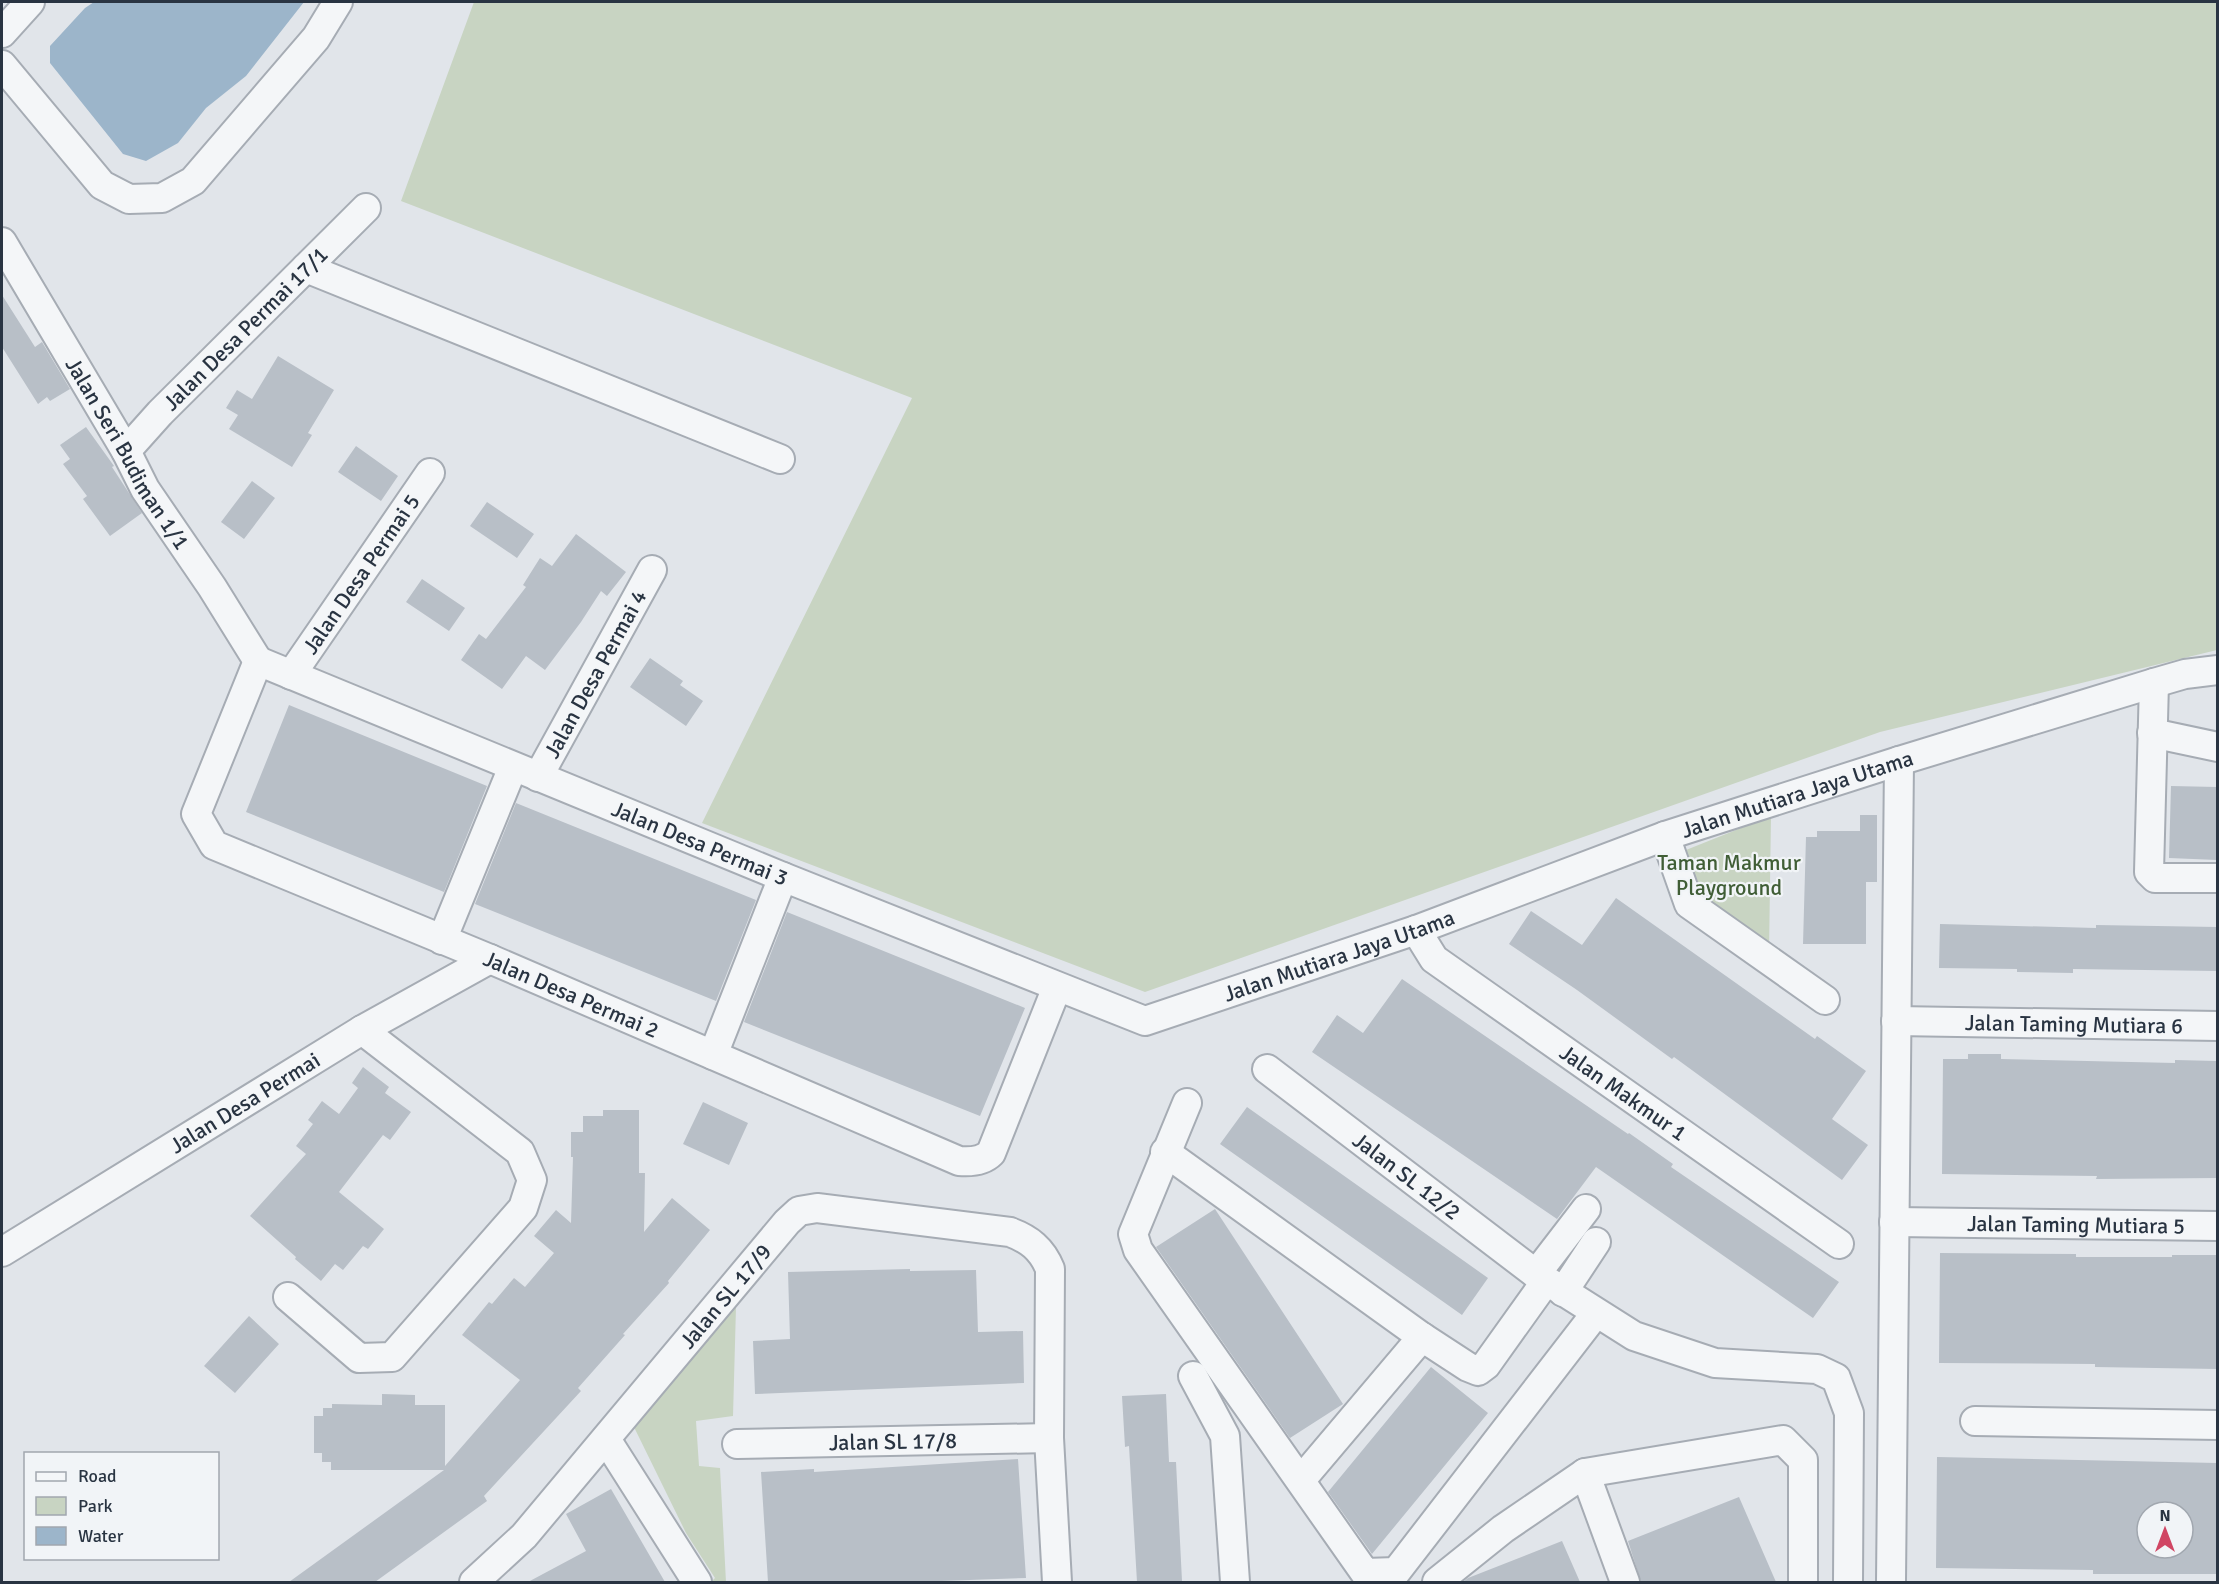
<svg xmlns="http://www.w3.org/2000/svg" width="2219" height="1584" viewBox="0 0 2219 1584" font-family="Signika,sans-serif">
<rect width="100%" height="100%" fill="#e1e5ea"/>
<path fill="#c8d4c2" d="M474,2h1743v648l-337,82 -735,260 -443,-169 210,-425 -511,-197z
M1771,816l-2,136 -73,-52 -15,-48z
M736,1307l-3,109 -37,5 3,45 21,2 6,114h-15l4,-4 -29,-45 -54,-110z"/>
<path fill="#9cb5ca" d="M94,2h210l-58,74 -40,32 -28,35 -32,18 -23,-7 -73,-91v-17l35,-38z"/>
<path fill="#b8bfc7" fill-rule="evenodd" d="M2,295l33,52 7,-5 28,47 -20,12 -3,-4 -9,7 -36,-57z
M278,356l56,34 -26,43 4,2 -20,32 -63,-38 9,-14 -12,-7 11,-18 15,9z
M86,427l28,39 -2,1 30,46 -32,23 -27,-37 4,-3 -24,-32 7,-5 -10,-14z
M356,446l42,30 -17,25 -43,-29z
M252,481l23,17 -31,41 -23,-17z
M487,502l47,32 -17,24 -47,-32z
M576,534l50,38 -19,24 -6,-5 -20,31 -36,48 -19,-14 -24,33 -41,-29 18,-26 7,5 40,-52 -3,-2 17,-27 12,8z
M422,579l43,29 -16,23 -43,-29z
M650,658l33,23 -3,4 23,16 -17,25 -56,-39z
M289,705l198,81 -43,106 -198,-80z
M2171,786l46,1v73l-48,-2z
M516,803l240,97 -40,101 -241,-97z
M1860,815h17v67h-11v62h-63l3,-107h11v-6h43z
M1616,898l199,141 2,-3 49,35 -34,48 36,26 -26,35 -168,-123 -2,2 -95,-69 -68,-46 22,-33 51,34z
M787,912l238,96 -45,108 -236,-94z
M1940,924l156,4v-3l121,2v44l-144,-2v4l-56,-1v-3l-78,-1z
M1402,979l226,155 1,-1 44,31 -2,3 168,115 -26,36 -217,-151 -39,52 -245,-167 25,-37 26,18z
M1968,1054h33v5l174,4v-3l42,1v117l-121,1 1,-3 -155,-2 1,-115h25z
M363,1067l26,20 -4,6 26,19 -21,28 -7,-5 -44,57 45,37 -16,20 -5,-3 -20,24 -8,-6 -14,17 -26,-22 1,-2 -46,-41 56,-62 -10,-8 17,-22 -5,-4 14,-19 17,13 19,-26 -6,-5z
M703,1102l45,21 -19,42 -46,-21z
M1247,1107l241,171 -26,37 -242,-171z
M603,1110h36v63h6l-1,59 28,-34 38,32 -42,51 1,2 -46,51 2,1 -47,53 3,3 -97,105 3,5 -112,81h-86l155,-112h-113v-8h-9v-9h-8v-37h9v-8h9v-4l50,1v-11l33,1v10h30v61l75,-86 -58,-45 27,-33 3,2 22,-26 11,9 29,-34 -20,-17 22,-26 15,13 2,-66h-2v-25h12v-16h20z
M1215,1209l128,195 -53,34 -134,-191z
M1940,1253l136,1v3h96v-2h45v114l-122,-2v-3l-156,-1z
M910,1269v2l66,-1 2,62 45,-1 1,52 -269,11 -2,-53 37,-2 -2,-67z
M249,1316l30,28 -44,49 -31,-27z
M1431,1367l57,46 -116,141 -44,-62z
M1166,1394l3,68h7l6,119 -45,1 -8,-136 -4,1 -3,-51z
M1937,1457l280,6v111h-124v-4l-157,-2zM2145,1512h38v36h-39z
M1018,1459l8,119 -112,4h-146l-7,-110 53,-3v3z
M611,1489l54,93h-137l58,-31 -20,-37z
M1739,1497l37,85h-135l-13,-41z
M1562,1541l18,41h-117l5,-4z"/>
<g fill="none" stroke-linecap="round" stroke-linejoin="round">
<g stroke="#a6acb4" stroke-width="32">
<g id="minor">
<path d="M2,33l28,-31"/>
<path d="M2,65l100,120 27,14 33,-1 31,-17 123,-143 22,-36"/>
<path id="s1" d="M2,242l124,209 19,38 67,98 46,74"/>
<path d="M306,268l474,191"/>
<path id="s2" d="M126,451l34,-38 206,-205"/>
<path id="s3" d="M258,661l525,216 362,144 271,-91 249,-94 234,-75 255,-78 31,-9 33,-4"/>
<path id="s4" d="M258,661l-62,153 18,31 276,114 469,202c12,1 24,0 32,-8l66,-166"/>
<path id="s5" d="M291,675l139,-202"/>
<path d="M2154,683l-5,189 6,6h63"/>
<path d="M2152,733l66,14"/>
<path id="s6" d="M538,777l114,-207"/>
<path d="M1665,836l24,68 136,96"/>
<path id="s7" d="M1416,930l18,29 405,285"/>
<path d="M442,940l71,-173"/>
<path id="s8" d="M1896,1021l322,5"/>
<path d="M713,1055l70,-178"/>
<path id="s9" d="M1267,1069l269,205 98,62 81,27 102,6 19,9 13,35 -1,169"/>
<path d="M1187,1103l-54,131 5,16 227,323 31,-1 200,-259"/>
<path d="M1165,1152l257,185 46,30 10,4 8,-6 60,-84"/>
<path id="s10" d="M1894,1222l324,4"/>
<path id="s11" d="M2,1252l360,-222 128,-71"/>
<path d="M1536,1274l50,-65"/>
<path d="M1563,1292l33,-50"/>
<path d="M288,1297l71,61 33,-1 131,-149 9,-28 -12,-28 -158,-122"/>
<path d="M1193,1376l32,60 10,146"/>
<path d="M1975,1421l243,4"/>
<path d="M606,1439l91,143"/>
<path id="s12" d="M737,1444l312,-6"/>
<path d="M1585,1473l40,109"/>
<path d="M1301,1480l121,-143"/>
<path id="s13" d="M474,1582l50,-46 263,-314 12,-11 18,-3 193,24c19,7 32,17 40,37l-1,169 8,144"/>
<path d="M1437,1582l66,-53 82,-56 198,-33 20,20v122"/>
<path d="M1891,1582l8,-821"/>
</g>
</g>
<use href="#minor" stroke="#f4f6f8" stroke-width="28"/>
</g>
<g text-anchor="middle" stroke-width="4.5" stroke-linejoin="round" paint-order="stroke">
<g font-size="22" fill="#293442" stroke="#f1f4f7">
<text dy="8" stroke="none"><textPath href="#s2" startOffset="171">Jalan Desa Permai 17/1</textPath></text>
<text dy="8" stroke="none"><textPath href="#s1" startOffset="246">Jalan Seri Budiman 1/1</textPath></text>
<text dy="8" stroke="none"><textPath href="#s5" startOffset="123">Jalan Desa Permai 5</textPath></text>
<text dy="8" stroke="none"><textPath href="#s6" startOffset="118">Jalan Desa Permai 4</textPath></text>
<text dy="8" stroke="none"><textPath href="#s3" startOffset="1648">Jalan Mutiara Jaya Utama</textPath></text>
<text dy="8" stroke="none"><textPath href="#s3" startOffset="478">Jalan Desa Permai 3</textPath></text>
<text dy="8" stroke="none"><textPath href="#s3" startOffset="1162">Jalan Mutiara Jaya Utama</textPath></text>
<text dy="8" stroke="none"><textPath href="#s4" startOffset="588">Jalan Desa Permai 2</textPath></text>
<text dy="8" stroke="none"><textPath href="#s8" startOffset="178">Jalan Taming Mutiara 6</textPath></text>
<text dy="8" stroke="none"><textPath href="#s7" startOffset="266">Jalan Makmur 1</textPath></text>
<text dy="8" stroke="none"><textPath href="#s11" startOffset="285">Jalan Desa Permai</textPath></text>
<text dy="8" stroke="none"><textPath href="#s9" startOffset="176">Jalan SL 12/2</textPath></text>
<text dy="8" stroke="none"><textPath href="#s10" startOffset="182">Jalan Taming Mutiara 5</textPath></text>
<text dy="8" stroke="none"><textPath href="#s13" startOffset="381">Jalan SL 17/9</textPath></text>
<text dy="8" stroke="none"><textPath href="#s12" startOffset="156">Jalan SL 17/8</textPath></text>
</g>
<g font-size="22" fill="#405e36" stroke="#f1f4f7">
<text x="1729" y="870">Taman Makmur<tspan x="1729" dy="25">Playground</tspan></text>
</g>
</g>
<rect width="2219" height="1584" fill="none" stroke="#293442" stroke-width="6"/>
<rect x="24" y="1452" width="195" height="108" fill="#f1f4f7" stroke="#a1a7af" stroke-width="1.5"/>
<rect x="36" y="1472" width="30" height="9" fill="#f4f6f8" stroke="#a1a7af" stroke-width="1.5"/>
<text x="78" y="1482" font-size="18" fill="#293442">Road</text>
<rect x="36" y="1497" width="30" height="18" fill="#c8d4c2" stroke="#a1a7af" stroke-width="1.5"/>
<text x="78" y="1512" font-size="18" fill="#293442">Park</text>
<rect x="36" y="1527" width="30" height="18" fill="#9cb5ca" stroke="#a1a7af" stroke-width="1.5"/>
<text x="78" y="1542" font-size="18" fill="#293442">Water</text>
<g transform="translate(2165 1530)"><circle r="28" fill="#f1f4f7" stroke="#a1a7af" stroke-width="1.5"/>
<path d="M0-4.5L10 22L0 15L-10 22Z" fill="#d04563"/>
<text y="-9" font-size="16" font-weight="bold" text-anchor="middle" fill="#293442">N</text>
</g>
</svg>
